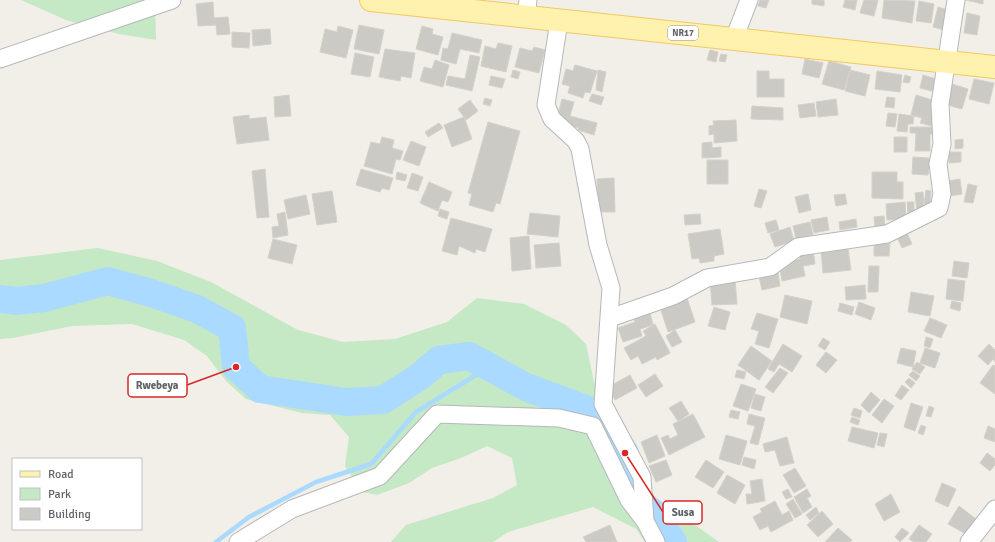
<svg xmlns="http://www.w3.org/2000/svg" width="995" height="542" viewBox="0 0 995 542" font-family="Signika,sans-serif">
<rect width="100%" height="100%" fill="#f1efe8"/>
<path fill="#c5e8c5" d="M21,0h134l1,40 -37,-6 -53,-14z
M98,248l59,13 54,21 87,48 45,12 52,-3 52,-17 30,-24 47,6 42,21 20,19 8,38 19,28 37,78 13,22 10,7 22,8 24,17h-74l-9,-13 -43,-22 -85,25 -15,10h-102l15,-17 87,-27 24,-13 -5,-27 -25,-12 -26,12 -29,10 -23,15 -32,12 -15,-3 -17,-26 4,-29 -19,-22 -28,-2 -56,-14 -20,-18 -19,-25 -23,-16 -52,-16 -60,2 -59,12 -13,1v-79z"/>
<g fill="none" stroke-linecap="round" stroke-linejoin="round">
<path stroke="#aadaff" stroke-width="4.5" d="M216,542l33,-25 67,-35 55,-18 45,-52 73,-45"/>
<path stroke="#aadaff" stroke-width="28" d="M0,299l16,2 28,-3 64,-17 43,12 46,16 35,19 4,39 24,22 86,13 37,-2 36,-23 20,-17 30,-4 57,31 73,27 26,39 12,49 15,10 21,30"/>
</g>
<path fill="#cccac5" stroke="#d6d1c6" d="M760,0h9l-3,8 -8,-2z
M812,0h12v6l-12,-2z
M845,0h12l-2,10 -12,-3z
M864,0h14l-4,16 -14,-3z
M884,0l31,1 -3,22 -30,-5z
M966,0h17v4z
M919,1l15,3 -3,19 -15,-2z
M213,2l1,16 14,-1 2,17 -13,1 -1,-10 -18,1 -2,-22z
M938,7l10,3 -4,20 -11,-3z
M967,13l13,3 -3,19 -13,-2z
M359,25l25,5 -5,24 -25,-5z
M338,26l15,4 -7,28 -26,-6 5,-23 12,3z
M422,26l11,3 -1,5 11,3 -5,18 -22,-6z
M270,29l1,15 -18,2 -1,-16z
M232,32l18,1 -1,15 -17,-1z
M452,33l30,7 -3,13 -19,-4 -4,15 -15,-4 2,-12 5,1z
M498,43l14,3 -6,26 -25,-6 4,-20 11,3z
M534,47l11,3 -6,23 -24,-6 5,-19 12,3z
M385,49l30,4 -4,25 -10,-2 -1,5 -21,-4z
M710,50l8,2 -2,10 -9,-2z
M355,53l19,4 -4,20 -19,-3z
M721,54l6,1 -2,7 -6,-1z
M470,55l10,2 -8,34 -26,-6 2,-9 17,3z
M805,59l18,4 -4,15 -17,-4z
M435,60l14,5 -6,22 -23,-6 4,-14 8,2z
M829,61l22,6 -7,23 -22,-6z
M575,65l22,6 -7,22 -5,-1 -2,6 -15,-5 2,-7 -8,-2 4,-15 7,2z
M513,70l7,2 -2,7 -7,-2z
M598,70l8,2 -4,20 -6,-2z
M850,70l20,5 -5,21 -20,-5z
M757,71h12v8h15v18h-27z
M877,71l25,4 -2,17 -25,-3z
M905,75l6,2 -2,6 -6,-1z
M923,75l20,6 -3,12 -20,-5z
M491,76l14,3 -3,9 -13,-3z
M974,79l20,4 -5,21 -20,-5z
M946,82l22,7 -6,20 -22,-6z
M592,94l12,3 -3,8 -12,-4z
M289,95l2,21 -16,1 -1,-20z
M916,95l23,7 -7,24 -12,-3 2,-5 -11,-3z
M887,97l8,1 -1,10 -9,-1z
M485,98l7,2 -2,6 -7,-2z
M562,99l12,3 -4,14 27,7 -3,12 -16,-5 1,-2 -23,-6z
M836,99l2,16 -20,2 -2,-15z
M470,100l8,11 -12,9 -8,-11z
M814,103l2,13 -16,2 -2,-13z
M752,106l31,2v12l-32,-1z
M888,113l9,1 -2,13 -9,-1z
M899,114l15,2 -1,8h-5l-1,8 -10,-1z
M249,115v4l17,-2 3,23 -32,4 -4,-27z
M464,117l8,22 -20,8 -8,-22z
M736,120l1,21 -23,2v-9l-5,1v-9l5,-1 -1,-4z
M488,122l32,9 -20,73 -4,-1 -3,9 -24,-7 3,-11 -4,-1z
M439,123l4,5 -15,9 -3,-5z
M910,127h24v7h-4v17h-15l1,-18h-6z
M382,137l12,3 -2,8 11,3 -3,9 -4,-1 -4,15 -28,-8 7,-24 9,2z
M894,137h13v15h-13z
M963,139v9l-8,1v-9z
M411,141l15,6 -7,19 -16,-6z
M712,142v6l9,-1v10l-19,1v-15z
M949,152h12v10l-12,1z
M913,157l16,1v2h4l-1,8h-3l-1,7 -16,-1z
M707,160h21v24h-21z
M265,169l4,48 -12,1 -5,-47z
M361,169l32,9 -4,12 -7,-2 -2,4 -24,-7z
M397,172l10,3 -2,6 -9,-2z
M872,172h25v10h6v17l-31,-1z
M412,173l11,4 -5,14 -11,-3z
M614,178l1,34h-17l-1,-33z
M960,179l2,15 -13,2 -2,-15z
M429,182l23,10 -4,10 -6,-2 -4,11 -18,-8z
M968,184l9,2 -4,17 -9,-1z
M759,189l8,2 -6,17 -7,-2z
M926,190l5,1 -1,13h-6z
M332,191l5,31 -20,3 -5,-31z
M923,192l1,20h-7l-2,-19z
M808,194l3,16 -12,3 -4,-16z
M845,194l2,10 -11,2 -2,-11z
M306,195l4,19 -22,5 -4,-19z
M905,202l1,17 -19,1 -1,-16z
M907,202h7v12h-6z
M440,209l9,3 -2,7 -9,-3z
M285,212l3,23 -15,3 -1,-11 7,-1 -2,-12z
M530,213l30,3 -2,21 -31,-3z
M700,214l1,10 -16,1 -1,-10z
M884,216l1,11h-10l-1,-10z
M827,217l2,13 -15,3 -3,-13z
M451,218l41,11 -7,23 -9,-3 -1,4 -16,-7 -2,9 -15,-4z
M856,219l1,8 -17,3 -1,-8z
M776,220l3,10 -11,3 -3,-10z
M810,222l3,13 -17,4 -3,-13z
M790,227l4,14 -19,6 -5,-13z
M720,229l4,25 -10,2v5l-14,2 -1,-5 -7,1 -4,-25z
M907,233l5,11 -10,4 -5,-11z
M529,236l2,33 -19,2 -2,-33z
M273,239l24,6 -5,19 -24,-6z
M559,243l2,23 -25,2 -2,-23z
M874,243h16l-1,13h-15z
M848,248l3,22 -28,3 -2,-22z
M813,249l2,15 -12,2 2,10 -23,5 -3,-18 21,-4 -1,-7z
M954,261l15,2 -2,15 -15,-2z
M869,266h10l-1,26h-10z
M778,272l2,14 -18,4 -3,-14z
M735,279l2,25 -25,1 -2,-25z
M948,279l17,2 -2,20 -17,-2z
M865,285l1,14 -20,1 -1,-13z
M911,292l23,4 -4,20 -22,-4z
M785,295l27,6 -5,23 -27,-7z
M687,298l8,24 -27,10 -8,-25z
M952,301l9,2 -1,8 -10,-3z
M859,302l16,6 -4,12 -16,-6z
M840,303l14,4 -2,8 -14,-4z
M714,307l16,5 -5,18 -17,-4z
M650,313l3,12 -13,4 2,7 -19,6 -5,-14 17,-6 -1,-4z
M757,313l21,6 -9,29 -14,-4 4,-13 -8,-2z
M930,318l17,7 -6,13 -17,-7z
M655,324l15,29 -13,7 -1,-3 -14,7 -4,-8 -7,4 -7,-12 22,-12 -3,-5z
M675,330l7,12 -10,5 -6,-11z
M926,337l7,2 -3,9 -6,-2z
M823,338l7,4 -5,8 -7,-4z
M783,344l19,12 -10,16 -13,-8 -5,8 -6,-3z
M989,344l6,6v12l-2,-3 -5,6 -10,-9z
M751,346l21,15 -13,19 -21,-15z
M901,348l15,3 -3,16 -16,-4z
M925,348l15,5 -5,15 -15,-5z
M826,352l11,8 -11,13 -10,-8z
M917,362l8,5 -5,7 -8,-5z
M993,365l2,1v28l-15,-11z
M780,368l8,5 -15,20 -8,-6z
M737,370l9,2 -2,7 -9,-2z
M913,371l7,5 -4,5 -7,-6z
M655,374l8,12 -17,11 -8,-12z
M630,375l7,13 -22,12 -7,-13z
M909,378l6,5 -4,5 -6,-6z
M741,384l15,5 -8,22 -15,-5z
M902,385l7,5 -8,10 -6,-4z
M871,392l9,8 -11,13 -8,-8z
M755,394l10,3 -4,14 -10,-3z
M884,399l10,7 -12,17 -10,-8z
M681,401l8,13 -11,7 -9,-13z
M911,403l12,4 -8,24 -11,-4z
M929,406l5,2 -3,9 -5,-1z
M854,408l8,3 -2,7 -9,-3z
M731,410l9,2 -2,7 -9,-2z
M693,414l12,23 -36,18 -8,-17 7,-3 2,4 8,-4 -5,-11z
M749,414l16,4 -7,27 -8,-2 5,-17 -8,-2z
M852,417l8,3 -2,5 -8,-3z
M921,425l5,2 -3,8 -5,-2z
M988,426l7,3v13l-11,-4z
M852,427l26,6 -4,15 -26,-7z
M880,433l7,1 -3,13 -7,-2z
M657,435l8,21 -16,7 -8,-21z
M726,435l21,6 -7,24 -21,-6z
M787,437l7,26 -14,3 -5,-16 -10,2 -2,-8z
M987,453l8,6v6l-5,6 -10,-8z
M744,457l12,3 -2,9 -12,-4z
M666,460l6,15 -16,7 -7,-16z
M706,460l18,12 -11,16 -18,-11z
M795,468l11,18 -12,7 -11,-18z
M727,475l18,10 -10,19 -18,-11z
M762,479l3,22 -18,3 -1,-10h6l-2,-13z
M942,483l14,6 -8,18 -13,-6z
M788,489l4,8 -6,2 -4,-7z
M807,489l4,7 -4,2 5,9 -9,6 -9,-16z
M891,494l9,18 -16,9 -9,-17z
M793,499l9,15 -7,4 -9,-14z
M775,501l7,14 7,-4 4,9 -22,12 -3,-6 -8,4 -7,-13 9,-5 -2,-3z
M959,506l17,13 -10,15 -18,-10z
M816,507l3,6 -9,7 -4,-5z
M822,511l11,13 -15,13 -11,-12z
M610,525l7,17h-31l-3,-5z
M919,525l13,9 -6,8h-12l-5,-3z
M838,528l14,12 -2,2h-25z
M902,528l7,5 -9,9 -5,-5z"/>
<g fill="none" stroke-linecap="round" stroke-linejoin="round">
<g stroke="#b5b8bc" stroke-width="19">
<path id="minor" d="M526,17l2,-17
M559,21l-13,84 6,14 24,22 4,8 18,96 13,43 -8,116 39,73 3,44
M734,39l15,-39
M0,59l172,-59
M610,318l63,-22 34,-18 63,-11 28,-20 89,-13 52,-26 3,-14 -4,-30 4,-20 -2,-40 16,-104
M238,542l54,-33 88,-33 57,-62 122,4 34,8 36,74 16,21 11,21
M969,542l26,-33"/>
</g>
<g stroke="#f2c960" stroke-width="24">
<path id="primary" d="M371,0l624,67"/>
</g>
<use href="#minor" stroke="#fff" stroke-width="17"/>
<use href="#primary" stroke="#fff2af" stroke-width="22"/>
</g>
<g text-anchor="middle" stroke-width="3" stroke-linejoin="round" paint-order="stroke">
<rect fill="#fff" stroke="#8f9295" stroke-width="1" x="668" y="26" width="30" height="14" rx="3"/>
<g font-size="9" font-weight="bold" fill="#5f6368">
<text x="683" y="36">NR17</text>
</g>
</g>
<path fill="none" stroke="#d62828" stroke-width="1.5" d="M236 367L187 385M625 453L663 512"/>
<g fill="#d62828" stroke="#fff" stroke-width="1.5">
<circle cx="236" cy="367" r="4"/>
<circle cx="625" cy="453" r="4"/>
</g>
<g fill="#fff" stroke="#d62828" stroke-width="1.5">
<rect x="128" y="374" width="59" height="23" rx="4"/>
<rect x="663" y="501" width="39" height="23" rx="4"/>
</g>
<g font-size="11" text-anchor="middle" font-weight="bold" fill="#5f6368">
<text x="157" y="389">Rwebeya</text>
<text x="683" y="516">Susa</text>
</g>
<rect x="12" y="458" width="130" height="72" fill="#ffffff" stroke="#bfc1c3"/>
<rect x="20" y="471" width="20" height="6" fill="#fff2af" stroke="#bfc1c3"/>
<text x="48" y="478" font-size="12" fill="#5f6368">Road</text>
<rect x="20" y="488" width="20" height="12" fill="#c5e8c5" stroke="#bfc1c3"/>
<text x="48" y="498" font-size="12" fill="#5f6368">Park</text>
<rect x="20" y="508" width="20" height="12" fill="#cccac5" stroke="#bfc1c3"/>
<text x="48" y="518" font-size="12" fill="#5f6368">Building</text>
</svg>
